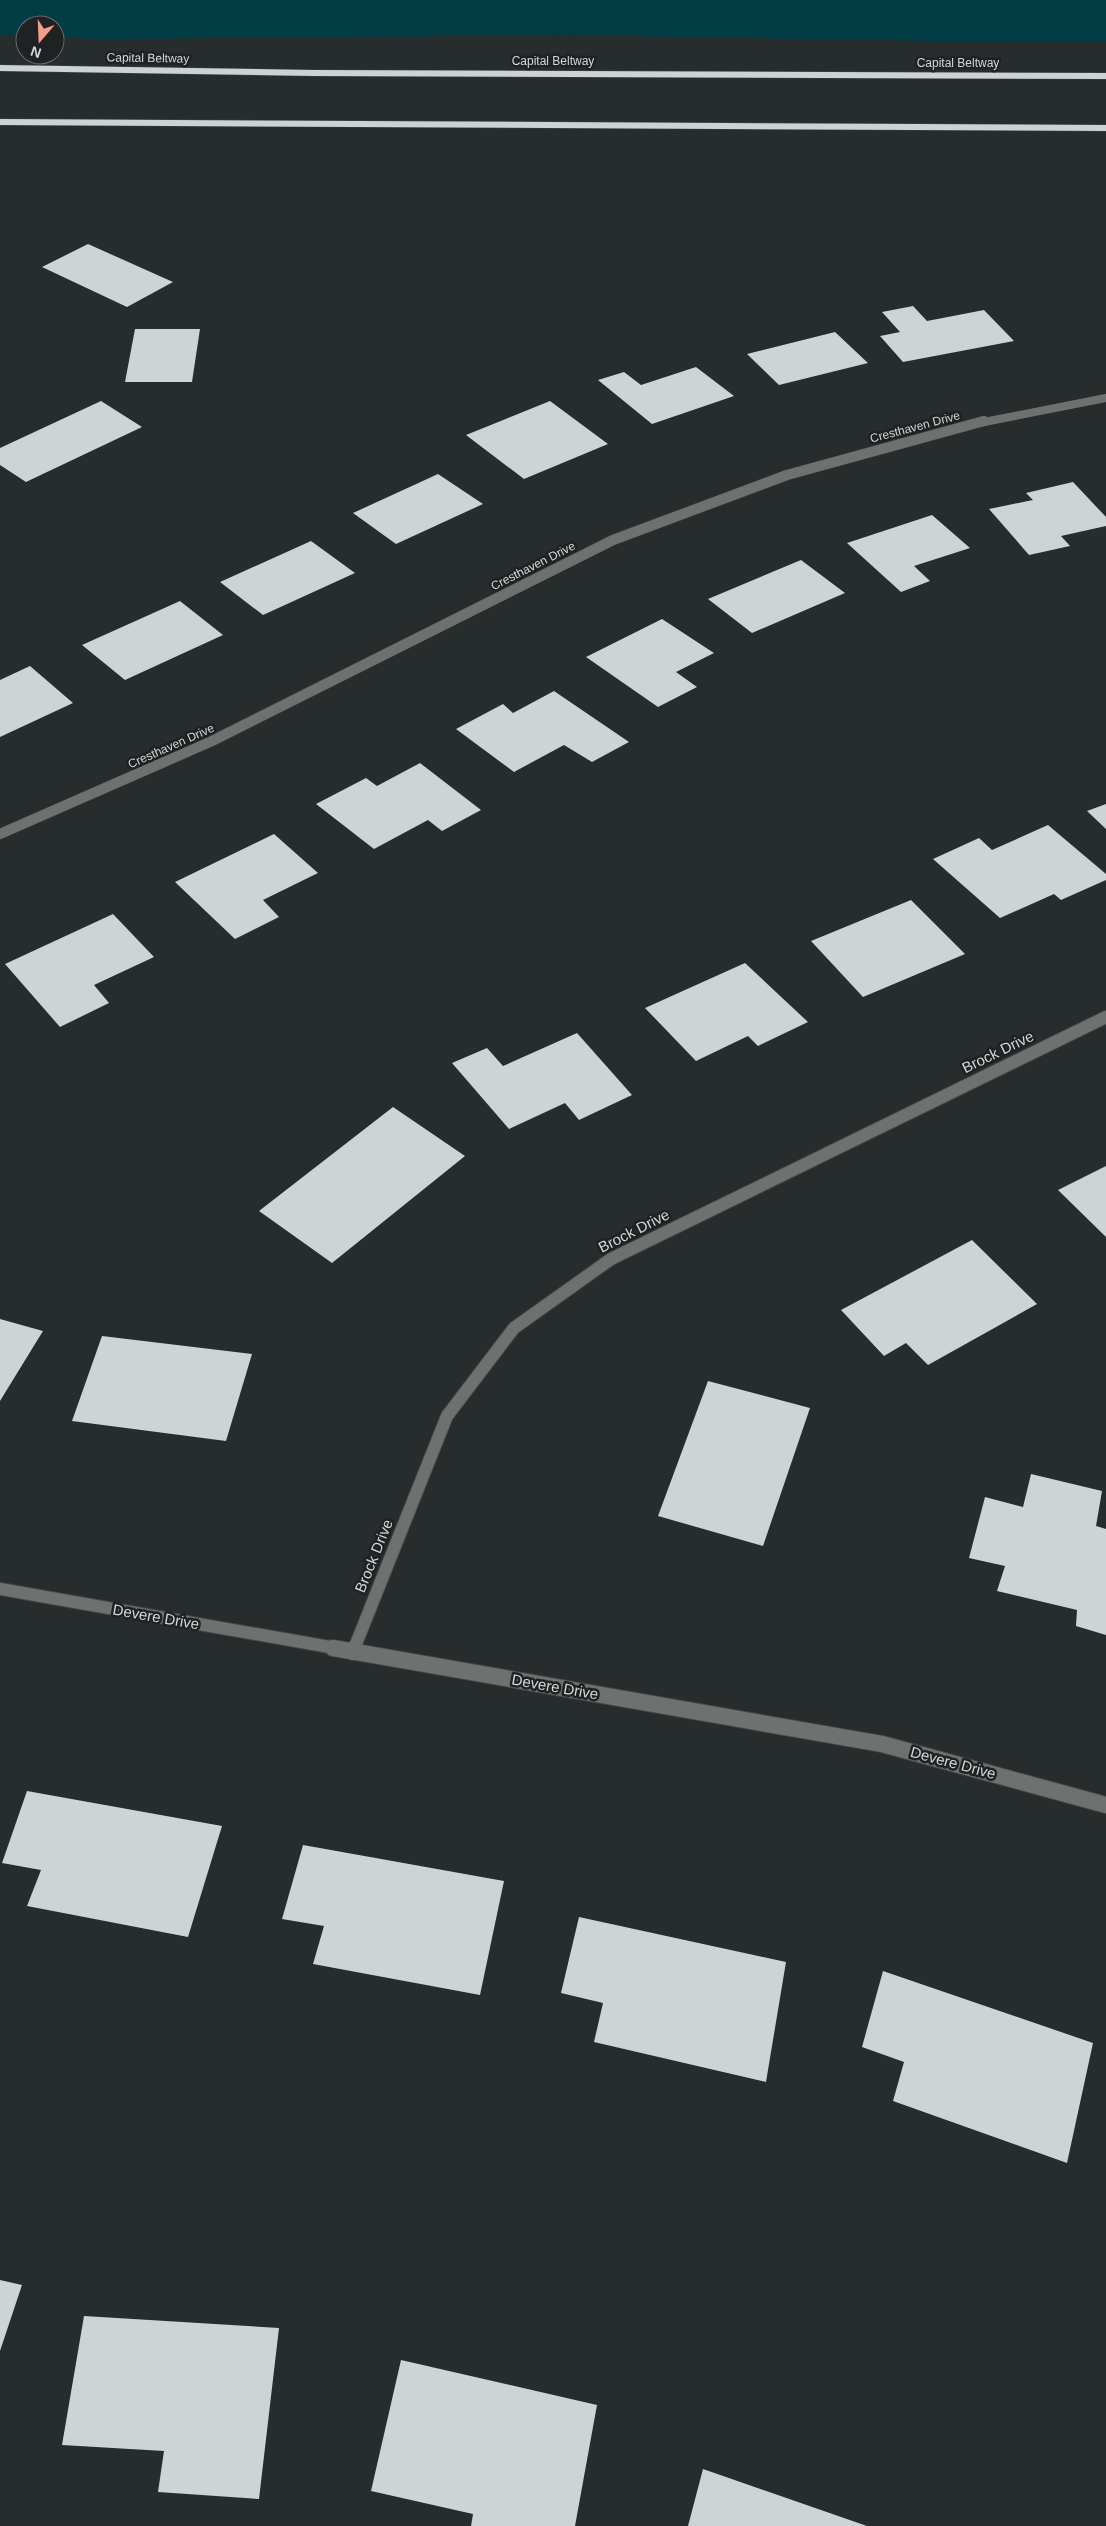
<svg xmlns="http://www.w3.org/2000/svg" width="1106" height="2526" viewBox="0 0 1106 2526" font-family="Helvetica,sans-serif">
<rect width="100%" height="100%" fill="#272c2d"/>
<path fill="#023d46" d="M0,0h1106v41l-102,1 -440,-7 -462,4 -47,-2v-12h-30v11l-25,-1z"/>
<path fill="#ced3d5" d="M88,244l85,38 -46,25 -85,-40z
M913,306l14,15 57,-11 30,31 -111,21 -23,-26 20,-4 -18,-20z
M135,329h65l-8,53h-67z
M835,332l33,31 -89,22 -32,-31z
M696,367l38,29 -82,28 -54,-44 26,-8 17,13z
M101,401l41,26 -116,55 -26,-17v-17z
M550,401l58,43 -84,35 -58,-44z
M438,474l45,30 -87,40 -43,-31z
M1073,482l33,35v9l-45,10 9,10 -41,9 -40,-46 44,-9 -7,-7z
M932,515l38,33 -56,18 16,15 -29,11 -54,-49z
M311,541l44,32 -92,42 -43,-33z
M801,560l44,33 -93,40 -44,-34z
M180,601l43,34 -98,45 -43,-35z
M662,619l52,34 -38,19 21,15 -39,20 -72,-50z
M30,666l43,37 -73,34v-57z
M554,691l75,51 -37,20 -28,-17 -50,27 -58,-43 47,-25 10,9z
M420,763l61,47 -39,21 -14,-11 -54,29 -58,-45 50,-26 11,8z
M1106,804v25l-19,-18z
M1048,825l58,49v6l-45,20 -7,-6 -54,24 -67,-59 46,-21 13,12z
M274,834l44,39 -55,27 16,17 -44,22 -60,-57z
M911,900l54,54 -102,43 -52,-56z
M113,914l41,43 -60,28 15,18 -49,24 -55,-63z
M745,963l63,59 -50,24 -10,-10 -52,25 -51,-53z
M577,1033l55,62 -53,25 -14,-17 -56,26 -57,-66 35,-15 16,18z
M393,1107l72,49 -133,107 -73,-52z
M1106,1166v71l-48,-47z
M972,1240l65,64 -109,61 -22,-22 -22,13 -43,-46z
M0,1319l43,12 -43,70z
M102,1336l150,18 -26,87 -154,-20z
M708,1381l102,27 -47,138 -105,-30z
M1031,1474l71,17 -6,35 10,3v106l-30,-9 1,-16 -80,-19 8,-25 -36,-8 16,-61 38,10z
M27,1791l195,35 -34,111 -161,-31 14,-36 -39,-7z
M303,1845l201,36 -24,114 -167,-31 11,-38 -42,-7z
M579,1917l207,45 -20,120 -172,-40 9,-39 -42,-10z
M883,1971l210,72 -26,120 -174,-62 11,-39 -42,-15z
M0,2280l22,5 -22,66z
M84,2316l195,12 -20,171 -101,-7 6,-41 -102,-6z
M401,2360l196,45 -22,121h-104l2,-12 -102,-23z
M703,2469l164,57h-179z"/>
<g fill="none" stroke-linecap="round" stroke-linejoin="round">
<g stroke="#434748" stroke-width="8">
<path id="minor-far3" d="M979,423l127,-25"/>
</g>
<g stroke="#434748" stroke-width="11">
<path id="minor-far2" d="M0,834l212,-93 401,-201 174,-65 197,-54"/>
</g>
<g stroke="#434748" stroke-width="14">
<path id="minor-far1" d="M0,1589l341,60
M354,1649l93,-233 67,-88 97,-69 495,-242"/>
</g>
<g stroke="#434748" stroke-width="18">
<path id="minor" d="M333,1648l549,96 224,61
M353,1652l2,-4"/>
</g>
<g stroke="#434748" stroke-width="1">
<path id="highway" d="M0,65l314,5 792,3v6l-792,-3 -314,-5z
M0,119l1106,6v6l-1106,-6z"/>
</g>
<use href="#minor-far3" stroke="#6f7171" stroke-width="8"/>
<use href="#minor-far2" stroke="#6f7171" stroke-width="10"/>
<use href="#minor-far1" stroke="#6f7171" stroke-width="12"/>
<use href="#minor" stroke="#6f7171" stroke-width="16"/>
<use href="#highway" fill="#cdd2d4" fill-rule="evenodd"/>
</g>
<g text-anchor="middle" stroke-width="5" stroke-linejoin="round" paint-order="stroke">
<g font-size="12" fill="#d4d7d7" stroke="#1e2223">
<text transform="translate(148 58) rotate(1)" y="4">Capital Beltway</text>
<text x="553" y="65">Capital Beltway</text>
<text x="958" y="67">Capital Beltway</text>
<text transform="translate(915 427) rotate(-15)" y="4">Cresthaven Drive</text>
<text transform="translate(533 566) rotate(-27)" y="4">Cresthaven Drive</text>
<text transform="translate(171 746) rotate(-24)" y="4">Cresthaven Drive</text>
</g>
<g font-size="15" fill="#d4d7d7" stroke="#1e2223">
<text transform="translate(998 1052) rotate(-26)" y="5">Brock Drive</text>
<text transform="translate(634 1231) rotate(-27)" y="5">Brock Drive</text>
<text transform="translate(374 1556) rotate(-68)" y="5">Brock Drive</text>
<text transform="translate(156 1617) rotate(10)" y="5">Devere Drive</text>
<text transform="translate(555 1687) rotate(10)" y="5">Devere Drive</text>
<text transform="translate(953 1763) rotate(15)" y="5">Devere Drive</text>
</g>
</g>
<g transform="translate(40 40) rotate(199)"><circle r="24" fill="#1e2223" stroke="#676a6b"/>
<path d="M0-4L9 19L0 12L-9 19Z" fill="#f49d8c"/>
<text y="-8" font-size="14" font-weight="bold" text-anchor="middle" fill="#d4d7d7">N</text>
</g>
</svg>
